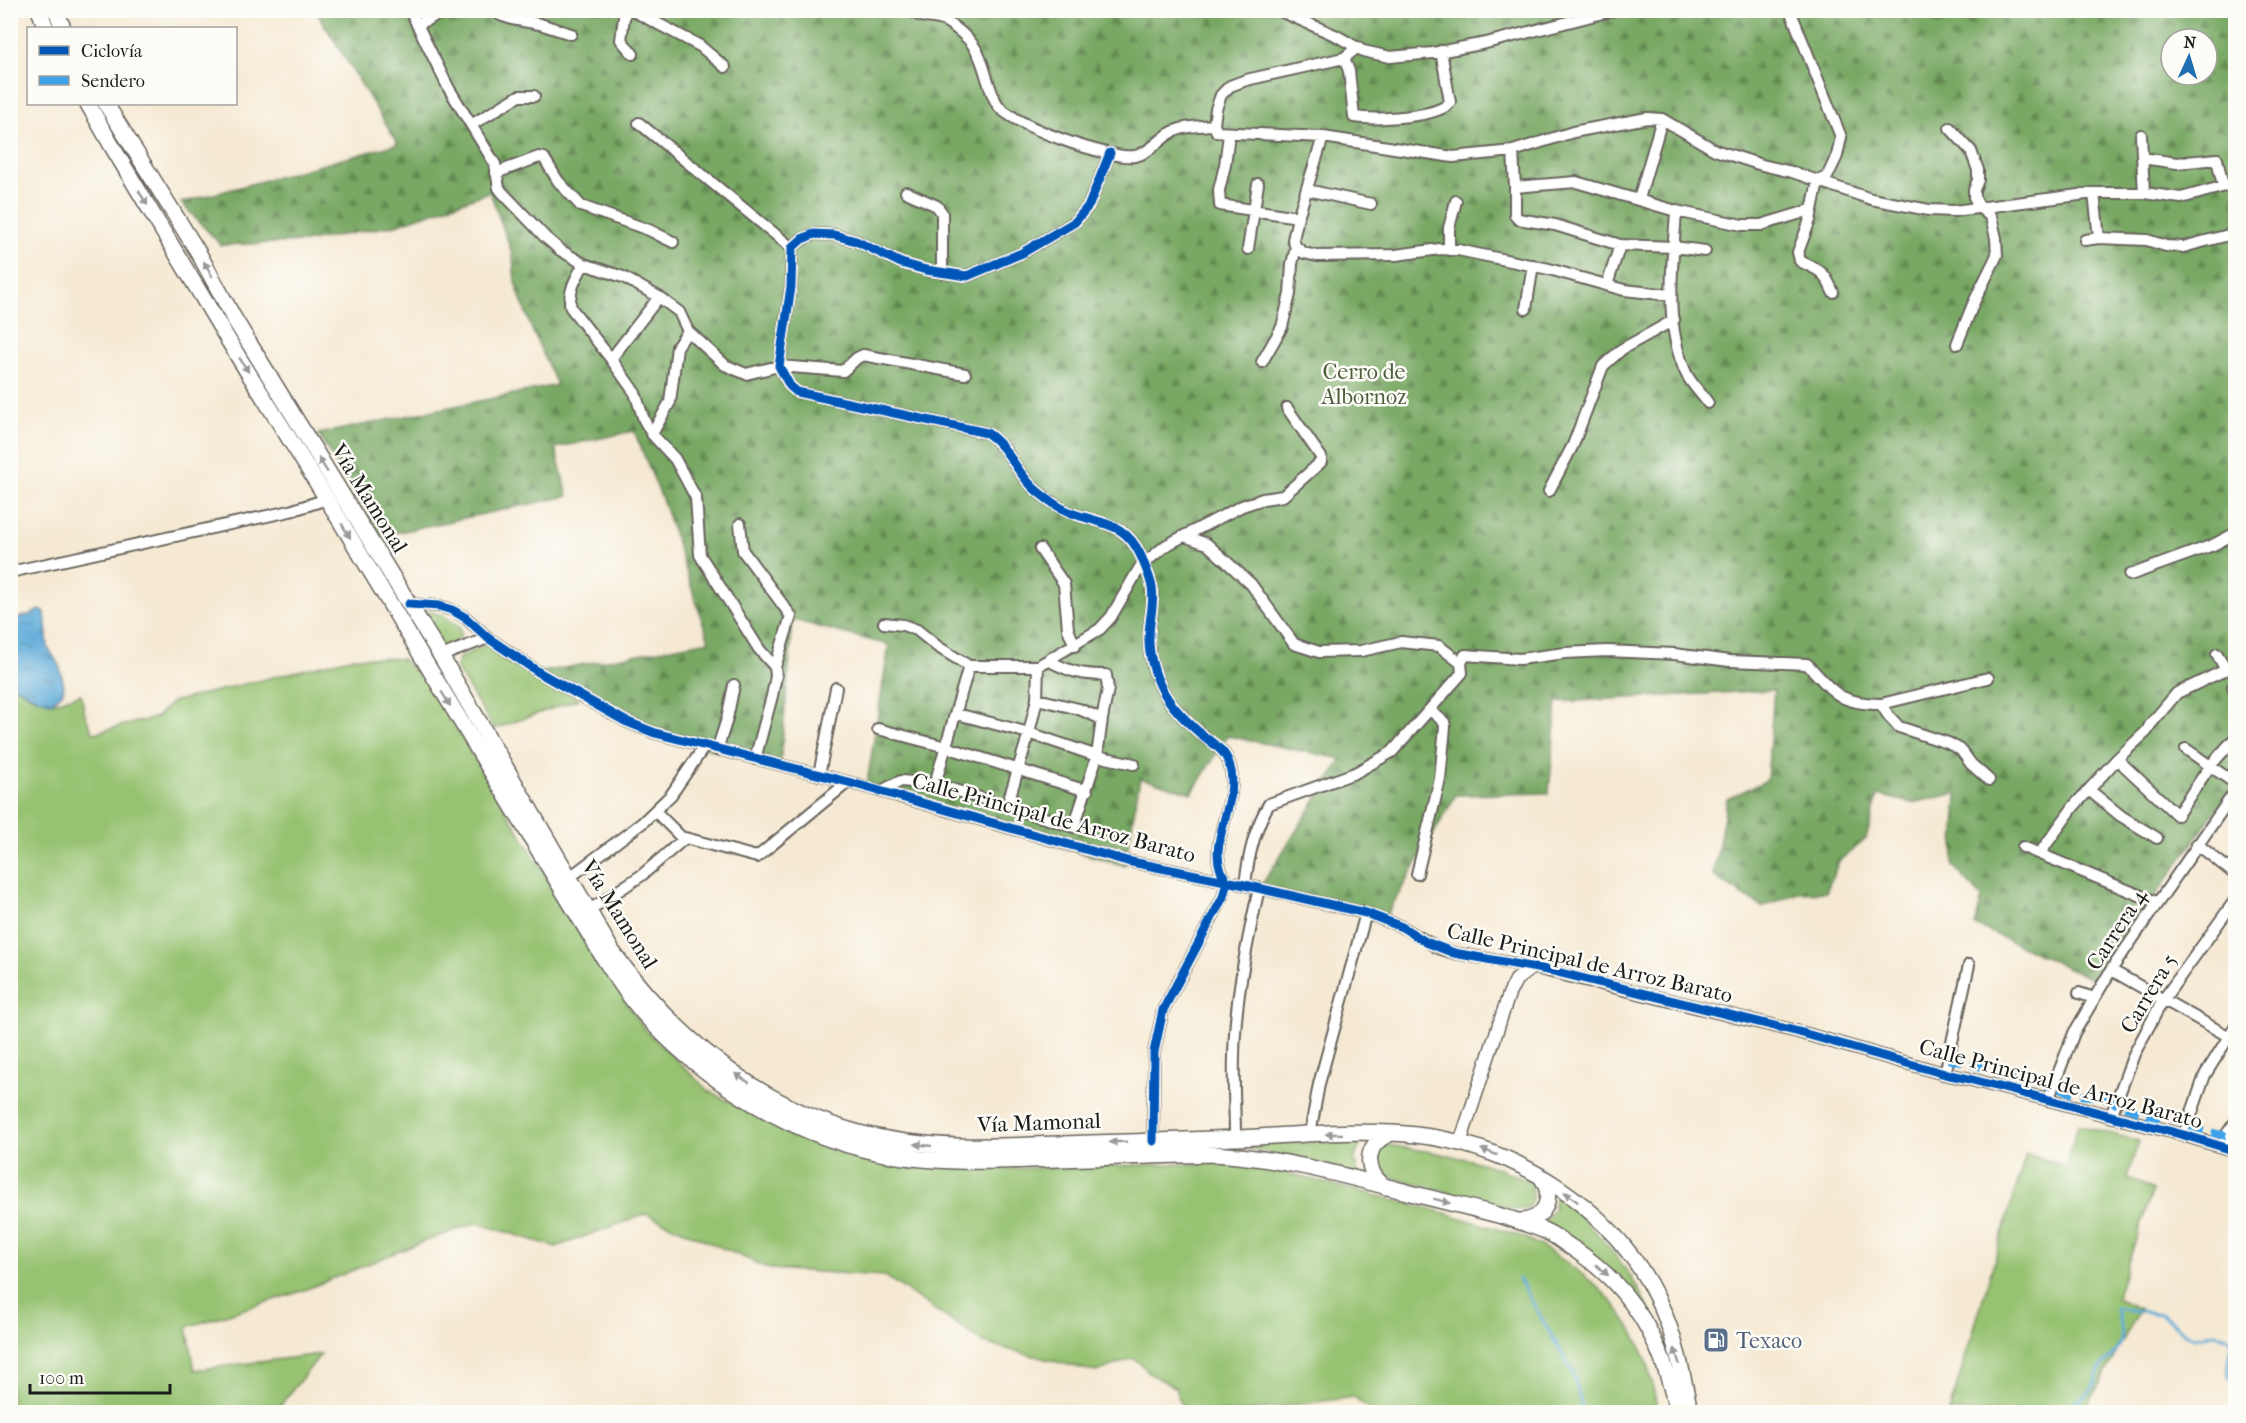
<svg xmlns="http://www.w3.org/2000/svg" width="2246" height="1423" viewBox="0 0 2246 1423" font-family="'IM FELL French Canon',serif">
<defs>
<pattern id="forest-firs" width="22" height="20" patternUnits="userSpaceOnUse" patternTransform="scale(1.5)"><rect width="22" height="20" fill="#78a863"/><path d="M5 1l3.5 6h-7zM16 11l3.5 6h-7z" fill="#628851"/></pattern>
<pattern id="water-ripples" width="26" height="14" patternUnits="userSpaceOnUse" patternTransform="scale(1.5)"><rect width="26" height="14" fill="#61acd9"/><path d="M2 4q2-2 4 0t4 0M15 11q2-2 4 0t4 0" fill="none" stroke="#4f8baf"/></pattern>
</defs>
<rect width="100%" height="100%" fill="#fdfcf7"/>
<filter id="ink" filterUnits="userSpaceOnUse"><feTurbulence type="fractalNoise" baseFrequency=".0167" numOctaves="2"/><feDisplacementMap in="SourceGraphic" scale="12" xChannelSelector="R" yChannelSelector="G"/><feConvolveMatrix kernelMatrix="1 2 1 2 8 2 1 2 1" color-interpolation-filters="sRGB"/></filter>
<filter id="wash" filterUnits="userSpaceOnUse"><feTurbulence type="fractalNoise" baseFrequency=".008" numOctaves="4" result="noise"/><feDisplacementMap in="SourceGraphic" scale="24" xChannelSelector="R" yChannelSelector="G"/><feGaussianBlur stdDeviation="1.35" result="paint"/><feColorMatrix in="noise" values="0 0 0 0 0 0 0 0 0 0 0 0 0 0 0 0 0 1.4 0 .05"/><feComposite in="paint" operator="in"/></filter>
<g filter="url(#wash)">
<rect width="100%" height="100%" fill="#f5e9d3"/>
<path fill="#96c271" stroke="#596f46" stroke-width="1.5" d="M417,608l25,7 18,13 1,8 -7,7 -12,7z
M488,643l91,56 -85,30 -38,-61 3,-10z
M354,657l48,2 27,25 168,275 48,71 64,61 84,45 53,18 56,11 99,4 212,-6 57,6 168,42 83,25c28,12 72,43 92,67 13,15 25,37 33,56 6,16 8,36 12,53h-285l-19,-15 -113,15h-58l-8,-25 -23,-12 -18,-17 -38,14 -112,-29 -99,-67 -115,-7 -124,-55 -90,33 -80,-24 -59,21 -115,47 -115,36 8,43 126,-16 -46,58h-264l-1,-728 24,13 18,6 29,-9 4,21 8,18 64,-16 15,-15z
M2078,1125l61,16 -12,36 26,13 -37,108 24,11 -56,103h-135l77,-258 40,12z
M1361,1141l-7,19 5,16 -126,-32z
M1388,1145c51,8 98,14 144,38l1,13 -4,11 -12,3 -127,-33 -15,-13 4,-16z
M1555,1194c35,29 65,61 87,102 12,23 21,48 31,72l-39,-68 -95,-74 15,-17z"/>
<path fill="url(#forest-firs)" stroke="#4a6240" stroke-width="1.5" fill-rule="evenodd" d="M316,11h1919v772l-93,132 -39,69 -128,-59 7,-28 -29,-31 4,-73 -45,10 -34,-8 -12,44 -27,22 -13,31 -28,1 -36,14 -49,-31 14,-77 40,-19 7,-90 -217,12 -8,91 -93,2 -73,126 -124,-32 83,-130 -115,-23 -35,57 -52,-15 -15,88 -259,-77 23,-144 -96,-25 -13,147 -126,-32 -113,-63 168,-31 -45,-137 -30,-73 -79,17 13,48 -187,40 -63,-102 239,-49 -24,-53 -18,-49 -2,-27 -23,-64 -94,33 -92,17 -83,3 -40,-42 217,-59zM2171,39h36v36h-36z"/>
<path fill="url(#water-ripples)" stroke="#3e647a" stroke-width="1.5" d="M39,610l6,2 3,36 11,17 5,20 -1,7 -11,11 -18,-6 -23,-13v-64l21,-6z"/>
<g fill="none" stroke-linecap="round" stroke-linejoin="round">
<path stroke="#61acd9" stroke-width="3" d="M1519,1279l54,94 10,39
M2049,1412c13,-7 27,-8 38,-17 8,-7 8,-17 13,-25 3,-6 7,-9 12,-14 15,-14 10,-31 4,-48l45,6 26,21 7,2 20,-3 14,3 4,6 -3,13v21l7,6"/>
</g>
</g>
<g filter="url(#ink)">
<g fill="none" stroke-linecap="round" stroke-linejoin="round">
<g stroke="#68645c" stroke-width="14">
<path id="minor" d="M410,10l38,77 47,77 4,24 3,4 43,45 15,13 24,14 39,13 36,20 20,15 9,19 37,34 21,9 33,-8 64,5 14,-13 6,-3 102,19
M497,10l3,5 12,4 28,5 31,10
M625,10l-4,30 12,14
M632,10l68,36 25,21
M911,10c13,11 22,5 34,11 7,4 16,11 22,17 18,17 18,45 30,66 13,21 114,56 138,52 14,-3 23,-15 34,-22 12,-8 31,-8 45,-9
M1278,10l59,26 26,15 27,6 43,-4 53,-10 129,-33
M1790,10l51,127 -4,19 -10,21 -9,4 -8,39 -12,32 2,9c21,11 23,8 33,31
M417,25l29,-15
M1358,47l-14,11 -98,22 -16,6 -9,9 -5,14 -2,16 3,7 106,5 130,20 60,-6 60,-19 74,-14 15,1 53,31 47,15 30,7 79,27 58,11 25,1 140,-18h50l37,5 55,-15
M1344,58l5,13 5,46c19,3 85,1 96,-15l-9,-51
M639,123l153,125
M471,125l48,-29h15
M1950,128l21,23 7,19v10l-4,10v7l6,11 11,9 5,21 1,17 -23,47 -17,42
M1229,134l-4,31 -6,25 1,15 78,12
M2141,135l3,58
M1513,151l2,36 61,-5 100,29 66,14h19l50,-15
M1110,153l-21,52 -14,17 -53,31 -55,23 -41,-6 -25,-7 -45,-22 -22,-6 -20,-1 -12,5 -10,9 -1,39 -12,79 11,20 7,6 190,41c23,15 29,41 50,58 12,10 28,21 43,25 30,9 47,10 61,40 4,10 9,21 11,31 3,18 -4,36 -3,54 0,15 6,35 13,48 8,17 25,33 39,45 15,12 26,16 30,37 7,36 -29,79 -4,110l-4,16 -60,113 -9,42 -1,89
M2142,158l35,5 40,-4 6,27
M496,173l43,-16 5,1 14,23 23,25 68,24 24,12
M1515,187v28l3,4 37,6 65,20 54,2 31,4
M1307,190l64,14
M906,192l31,14 5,7v60
M2094,193l5,45
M1639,199l23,-80
M1676,211c-3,53 -13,112 10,162 5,11 15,20 22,30
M2085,240l14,-2 48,2 19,6 17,1 53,-14
M1296,247l8,6 13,3 79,-1 44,-6 18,1 91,19 75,21 46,5
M1248,249l10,-65
M1449,250v-22l7,-27
M584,264c-8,14 -17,29 -13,44l40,51 24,34 9,27 8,14 23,25 21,39 4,57 59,94 16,18 1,9 -4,20 -17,63
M1607,285l13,-40
M1526,309l7,-44
M611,359l48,-62
M1262,362l20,-35 8,-33 2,-30 4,-17 -3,-7 5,-23 25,-80
M652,434l18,-32 7,-55 11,-16
M1549,491l24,-46 30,-79 19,-17 52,-29
M740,524l3,27 48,65 -16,51
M1184,536l58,-30 21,-7 20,-3 38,-34v-5l-34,-49
M1040,549l24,35 4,45 7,17
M10,572l280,-61 37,-12
M2130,575l83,-30 23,-12
M409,604l30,2 13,4 14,8 22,20 52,35 85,48 30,12 193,49 279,79 118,24 121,28 36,14 36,21 16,5 79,14
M884,623l19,2 14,5 21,17 31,19h69l62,-37 11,-12 29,-50 25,-21 19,-10 23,8 44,40 43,60 25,8 42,-1 40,-9 38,4 22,17
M2217,654l9,16
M441,656l47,-18
M1048,660c21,12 35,15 58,15l2,14 -6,30
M2233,687l3,8
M1881,704l107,-26
M957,714l72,19 68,23 37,8
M878,729l68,18 141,44
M2186,749l50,35
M717,750l10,-31 7,-34
M2117,759l60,56 33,-49 26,-29
M819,775l17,-87
M935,784l34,-118
M2089,790l32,26 36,22
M881,791l20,-10 34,3 139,43 23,-71 5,-37 -23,-10 -42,-10
M1007,806l22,-73 8,-34 1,-33
M655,811l28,28
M2197,844l39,31
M2023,847l133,55
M2040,853l34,-47 43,-47 30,-28 3,-6 27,-32 59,-28
M1417,874l23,-95 5,-52 -1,-5 -14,-12
M570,877l72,-54 29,-28 33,-48
M1245,885c3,-27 10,-58 24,-81l86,-31 37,-21 70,-79 -1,-10 4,-8 55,4 45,-6 42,-2 67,3 56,7 77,3c27,28 31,40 74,40l7,11 11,12 49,16 13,7 10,14 18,16
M588,911l54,-36 43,-37 72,19 91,-75
M2111,970l117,66
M2079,993l15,5
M1945,1074l24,-109
M2048,1100l26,-67 37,-63 125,-180
M2111,1116l23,-62 29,-54 73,-101
M1310,1134l9,-50 47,-171
M2184,1135l21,-60 31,-50
M1235,1138c0,-27 -2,-55 -1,-82 1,-57 13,-113 25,-168
M2224,1146l2,-11 10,-14"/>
</g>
<g stroke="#68645c" stroke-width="15">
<path id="tertiary" d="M1460,1143l49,-149 7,-14 17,-13 266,65 146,42 20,4 219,57 52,16"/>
</g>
<g stroke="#68645c" stroke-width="18">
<path id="primary" d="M39,10l7,18
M56,10l7,18
M88,104l25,44 126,210 88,141 276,458c13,20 26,41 43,59 70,77 171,134 276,143 45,4 91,2 136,0 51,-2 103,-3 154,-5 66,3 131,21 195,38 45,12 93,21 136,38 11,4 21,13 31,19 60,40 89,94 103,163
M106,104l92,148 37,68 206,336 171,295c60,84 146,155 247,182 66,17 132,14 200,11 58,-2 117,-3 175,-6 60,-2 122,-10 182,-3 100,11 198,73 242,165 17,34 25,75 32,112
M1385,1187c-22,-17 -21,-44 7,-54
M1518,1221c26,1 38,-23 23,-44"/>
</g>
<use href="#minor" stroke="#fff" stroke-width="10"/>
<use href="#tertiary" stroke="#fff" stroke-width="12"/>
<use href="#primary" stroke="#fff" stroke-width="15"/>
<path stroke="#3da2ea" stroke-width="8" stroke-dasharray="15 8" stroke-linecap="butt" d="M1948,1059l65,15 64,21 17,1 16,4 6,4 44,16
M2189,1128l47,10"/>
<g stroke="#fdfcf7" stroke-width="13">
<path id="cycleway" d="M1110,153l-21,52 -14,17 -53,31 -55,23 -41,-6 -25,-7 -45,-22 -22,-6 -20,-1 -12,5 -10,9 -1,39 -12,79 11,20 7,6 190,41c23,15 29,41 50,58 12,10 28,21 43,25 30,9 47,10 61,40 4,10 9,21 11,31 3,18 -4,36 -3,54 0,15 6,35 13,48 8,17 25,33 39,45 15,12 26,16 30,37 7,36 -29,79 -4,110l-4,16 -60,113 -9,42 -1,89
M409,604l30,2 13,4 14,8 22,20 52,35 85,48 30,12 193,49 279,79 118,24 121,28 36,14 24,15 28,11 99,18 246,61 146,42 20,4 219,57 52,16"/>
</g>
<use href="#cycleway" stroke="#0057b8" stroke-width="9"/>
</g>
<defs><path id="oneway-solid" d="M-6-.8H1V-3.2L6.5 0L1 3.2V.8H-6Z" transform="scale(1.5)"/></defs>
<g fill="#999">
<use href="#oneway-solid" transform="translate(143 198) rotate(59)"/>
<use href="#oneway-solid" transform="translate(208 269) rotate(-120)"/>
<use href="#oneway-solid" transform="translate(244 365) rotate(57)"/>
<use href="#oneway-solid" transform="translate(323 465) rotate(-122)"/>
<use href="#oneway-solid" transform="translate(346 531) rotate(59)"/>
<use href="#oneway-solid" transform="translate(446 699) rotate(59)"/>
<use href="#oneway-solid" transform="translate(742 1078) rotate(-147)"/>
<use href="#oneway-solid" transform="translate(1334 1134) rotate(179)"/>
<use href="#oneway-solid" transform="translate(1118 1142) rotate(178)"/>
<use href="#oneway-solid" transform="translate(923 1145) rotate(-174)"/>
<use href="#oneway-solid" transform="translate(1489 1152) rotate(-160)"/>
<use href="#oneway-solid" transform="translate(1571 1197) rotate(-144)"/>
<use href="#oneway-solid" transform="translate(1442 1201) rotate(15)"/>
<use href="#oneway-solid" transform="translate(1602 1270) rotate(41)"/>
<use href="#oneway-solid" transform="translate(1677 1356) rotate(-107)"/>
</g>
</g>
<defs>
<g id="fuel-square" transform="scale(1.35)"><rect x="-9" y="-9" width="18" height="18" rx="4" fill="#5c6f8a" stroke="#fdfcf7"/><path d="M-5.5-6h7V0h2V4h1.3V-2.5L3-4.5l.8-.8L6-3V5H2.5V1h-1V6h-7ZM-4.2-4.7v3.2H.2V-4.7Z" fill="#fff"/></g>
</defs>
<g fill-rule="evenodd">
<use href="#fuel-square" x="1716" y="1340"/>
</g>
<g text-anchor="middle" stroke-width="5" stroke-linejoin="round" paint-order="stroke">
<g font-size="22" fill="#4d5e3e" stroke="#fdfcf7">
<text x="1364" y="379">Cerro de<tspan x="1364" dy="25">Albornoz</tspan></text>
</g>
<g font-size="22" fill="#1c1c1c" stroke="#fdfcf7">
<text transform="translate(370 498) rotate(58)" y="8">Vía Mamonal</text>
<text transform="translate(1054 817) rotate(15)" y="8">Calle Principal de Arroz Barato</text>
<text transform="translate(620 914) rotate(58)" y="8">Vía Mamonal</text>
<text transform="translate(2116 929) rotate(-57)" y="8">Carrera 4</text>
<text transform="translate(1590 962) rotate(13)" y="8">Calle Principal de Arroz Barato</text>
<text transform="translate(2148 993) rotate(-59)" y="8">Carrera 5</text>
<text transform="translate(2061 1083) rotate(15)" y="8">Calle Principal de Arroz Barato</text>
<text transform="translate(1039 1122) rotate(-2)" y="8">Vía Mamonal</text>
</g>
<g font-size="22" fill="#4e5e75" stroke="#fdfcf7" text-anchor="start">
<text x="1736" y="1348">Texaco</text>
</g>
</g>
<rect width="2246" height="1423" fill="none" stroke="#fdfcf7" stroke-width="36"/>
<rect x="27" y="27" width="210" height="78" fill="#fdfcf7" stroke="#a3a29f" stroke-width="1.5"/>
<rect x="39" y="46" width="30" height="9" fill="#0057b8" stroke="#a3a29f" stroke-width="1.5"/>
<text x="81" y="57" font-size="18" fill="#1c1c1c">Ciclovía</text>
<rect x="39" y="76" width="30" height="9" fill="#3da2ea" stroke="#a3a29f" stroke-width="1.5"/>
<text x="81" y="87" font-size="18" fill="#1c1c1c">Sendero</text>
<g transform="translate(2189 57) rotate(4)"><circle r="28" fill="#fdfcf7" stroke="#a3a29f" stroke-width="1.5"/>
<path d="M0-4.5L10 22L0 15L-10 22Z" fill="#1f6fb2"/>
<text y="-9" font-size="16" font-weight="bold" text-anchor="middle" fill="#1c1c1c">N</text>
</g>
<path d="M30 1384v9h140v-9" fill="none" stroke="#1c1c1c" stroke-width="3"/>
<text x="39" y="1384" font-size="18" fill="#1c1c1c" stroke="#fdfcf7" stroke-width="4.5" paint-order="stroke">100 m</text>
</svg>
